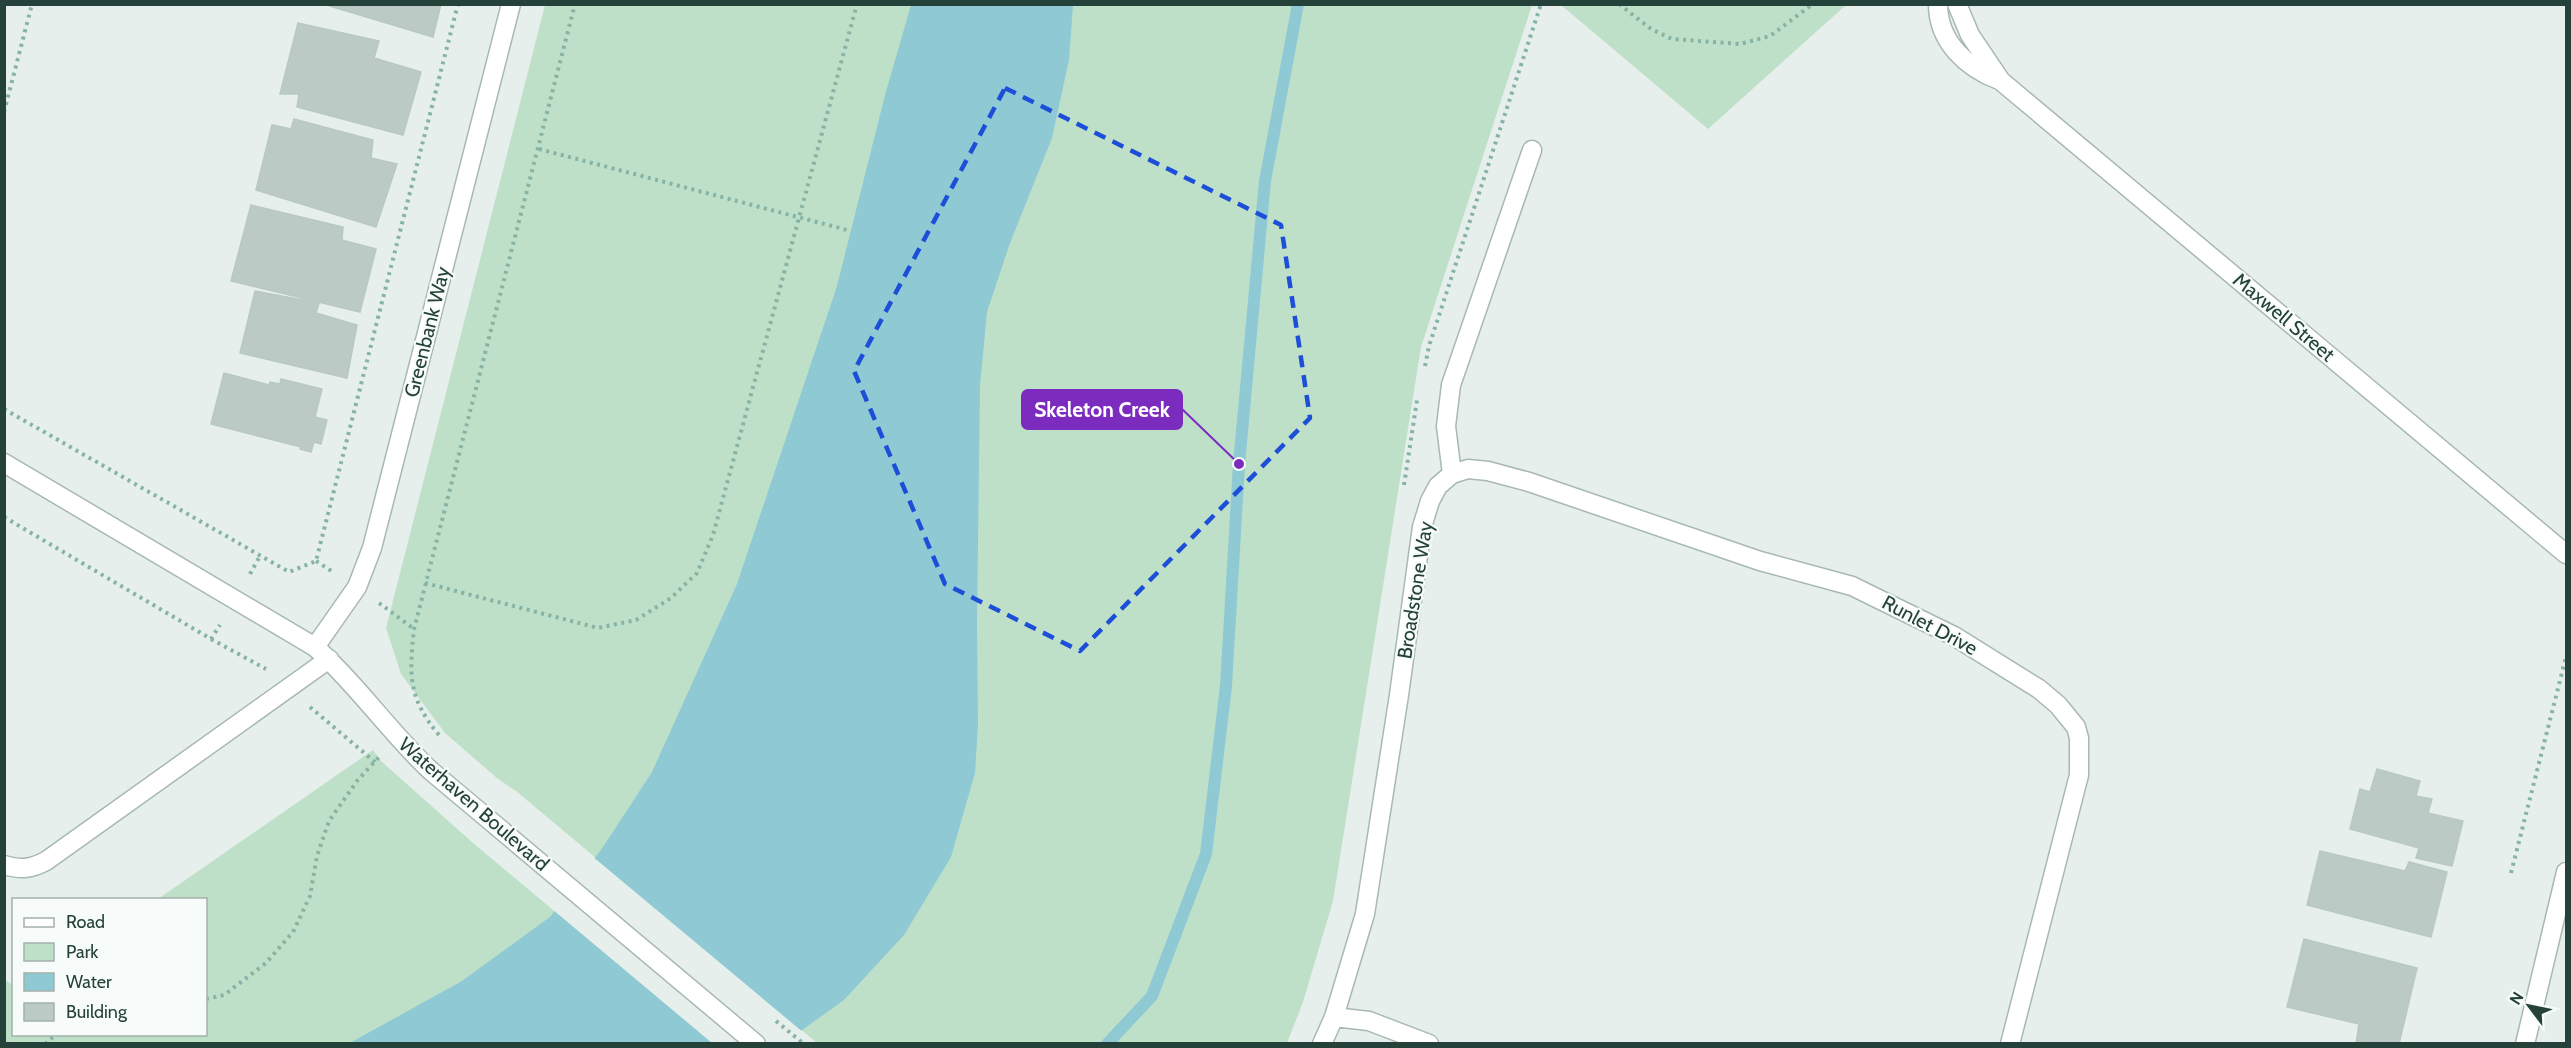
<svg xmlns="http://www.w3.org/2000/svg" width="2571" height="1048" viewBox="0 0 2571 1048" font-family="Cabin,sans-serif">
<rect width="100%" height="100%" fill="#e6efeb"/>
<path fill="#bfe0c8" d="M545,5h987l-111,342 -88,554 -30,101 -16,41h-470l-301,-252 -18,-12 -53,-46 -44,-59 -15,-46z
M1561,5h285l-138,124z
M373,750l8,11 92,82 239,200h-707l-1,-64 9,6 1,49h192v-134l-48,-1z"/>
<path fill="#8ec9d4" d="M911,5h162l-4,55 -17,78 -42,105 -23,69 -7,73 -3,238 1,101 -3,49 -24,84 -47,78 -60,65 -60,43 -436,1 114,-63 88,-64 53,-70 49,-75 85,-188 100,-298 48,-191z"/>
<path fill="#e6efeb" d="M592,856l212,177 -15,11 -77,-1 -160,-134z"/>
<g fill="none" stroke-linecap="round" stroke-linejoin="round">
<path stroke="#8ec9d4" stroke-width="12" d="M1107,1044l45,-48 54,-142 20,-168 13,-222 26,-283 33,-177"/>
</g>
<path fill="#bbcac4" stroke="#b8c9c2" stroke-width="1.5" d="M323,4h118l-8,33z
M298,23l81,18 -5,17 47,14 -18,63 -106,-28 2,-13h-19z
M294,119l79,21 -2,18 26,6 -21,63 -120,-37 16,-65 19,4z
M251,205l92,22 -1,13 34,9 -16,63 -129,-31z
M255,291l64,12 -3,10 41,12 -10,53 -107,-25z
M224,373l45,12 1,-3 10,2 1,-5 41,10 -7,28 12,3 -6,24 -7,-2 -3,10 -11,-3 1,-2 -90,-23z
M2377,769l43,12 -4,15 16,3 -4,14 35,8 -11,45 -36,-8 3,-10 -69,-19 10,-40 10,3z
M2320,851l85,20 4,-9 38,10 -16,65 -124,-32z
M2304,939l113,29 -18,76h-43l3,-20 -72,-17z"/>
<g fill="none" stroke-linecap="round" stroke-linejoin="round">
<g stroke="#a8b8b2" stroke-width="21">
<path id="minor" d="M1938,4c0,38 29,64 61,76
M1957,4l13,31 31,46 565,473
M4,463l311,184c42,37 74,85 116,124l325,273
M1452,474l-6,-48 5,-41 81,-235
M315,647l42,-60 15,-39 139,-544
M4,865c17,5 27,4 42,-4l283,-202
M1334,1017l35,4 60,23
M1322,1044l12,-27 31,-103 34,-219 23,-168 8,-26 8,-15 14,-12 16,-5 20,2 41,11 231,79 92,25 102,50 85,53 19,16 18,22 3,11v37l-69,269
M2525,1044l41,-172"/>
</g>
<path stroke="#86b3a5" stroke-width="4" stroke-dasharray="3 4.5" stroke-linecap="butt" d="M1619,4l32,25 21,10 68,5 30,-8 43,-32
M4,112l28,-108
M539,149l312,82
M1425,366l4,-20 112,-342
M4,409l285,163 27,-11 142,-557
M1404,485l13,-85
M4,517l207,122 9,-14
M316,561l17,11
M250,574l10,-18
M425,583l173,45 38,-8 35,-22 26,-25 16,-38 144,-531
M379,603l35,26
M211,639l55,30
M310,707l65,55
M439,735c-31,-37 -30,-60 -25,-106l161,-625
M2511,873l55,-216
M206,999l18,-4 42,-32 27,-31 17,-36 7,-40 12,-35 28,-40 22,-24
M776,1021l28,23
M45,1044l11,-10"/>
<use href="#minor" stroke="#fff" stroke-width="18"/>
</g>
<path fill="none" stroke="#1d4ed8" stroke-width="4.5" stroke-dasharray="12 8" stroke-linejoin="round" d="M1005,88l276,137 29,193 -230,233 -135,-67 -91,-213z"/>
<g text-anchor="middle" stroke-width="4.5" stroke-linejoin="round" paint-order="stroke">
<g font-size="20" fill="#24423a" stroke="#f7fbf9">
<text transform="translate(2284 317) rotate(40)" y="7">Maxwell Street</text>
<text transform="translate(427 332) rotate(-76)" y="7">Greenbank Way</text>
<text transform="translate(1415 590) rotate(-81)" y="7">Broadstone Way</text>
<text transform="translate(1930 625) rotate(28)" y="7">Runlet Drive</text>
<text transform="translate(474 804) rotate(41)" y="7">Waterhaven Boulevard</text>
</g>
</g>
<path fill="none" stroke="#7b2cbf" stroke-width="2" d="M1239 464L1182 409"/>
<circle fill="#7b2cbf" stroke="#f7fbf9" stroke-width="2" cx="1239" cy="464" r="6"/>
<rect fill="#7b2cbf" stroke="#7b2cbf" stroke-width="2" x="1022" y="390" width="160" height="39" rx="6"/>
<g font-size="21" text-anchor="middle" font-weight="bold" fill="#fff">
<text x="1102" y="417">Skeleton Creek</text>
</g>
<rect width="2571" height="1048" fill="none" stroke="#24423a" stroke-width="12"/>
<rect x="12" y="898" width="195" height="138" fill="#f7fbf9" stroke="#a3b1ad" stroke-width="1.5"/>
<rect x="24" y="918" width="30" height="9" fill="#ffffff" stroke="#a3b1ad" stroke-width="1.5"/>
<text x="66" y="928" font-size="18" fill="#24423a">Road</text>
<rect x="24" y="943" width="30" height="18" fill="#bfe0c8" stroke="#a3b1ad" stroke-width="1.5"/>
<text x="66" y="958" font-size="18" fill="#24423a">Park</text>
<rect x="24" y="973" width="30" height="18" fill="#8ec9d4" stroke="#a3b1ad" stroke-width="1.5"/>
<text x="66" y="988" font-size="18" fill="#24423a">Water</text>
<rect x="24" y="1003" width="30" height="18" fill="#bbcac4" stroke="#a3b1ad" stroke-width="1.5"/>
<text x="66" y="1018" font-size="18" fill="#24423a">Building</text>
<g transform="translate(2529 1006) rotate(302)" stroke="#f7fbf9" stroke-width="4.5" paint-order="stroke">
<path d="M0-4.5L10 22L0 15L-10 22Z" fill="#24423a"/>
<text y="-9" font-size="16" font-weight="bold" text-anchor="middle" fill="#24423a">N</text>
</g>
</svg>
